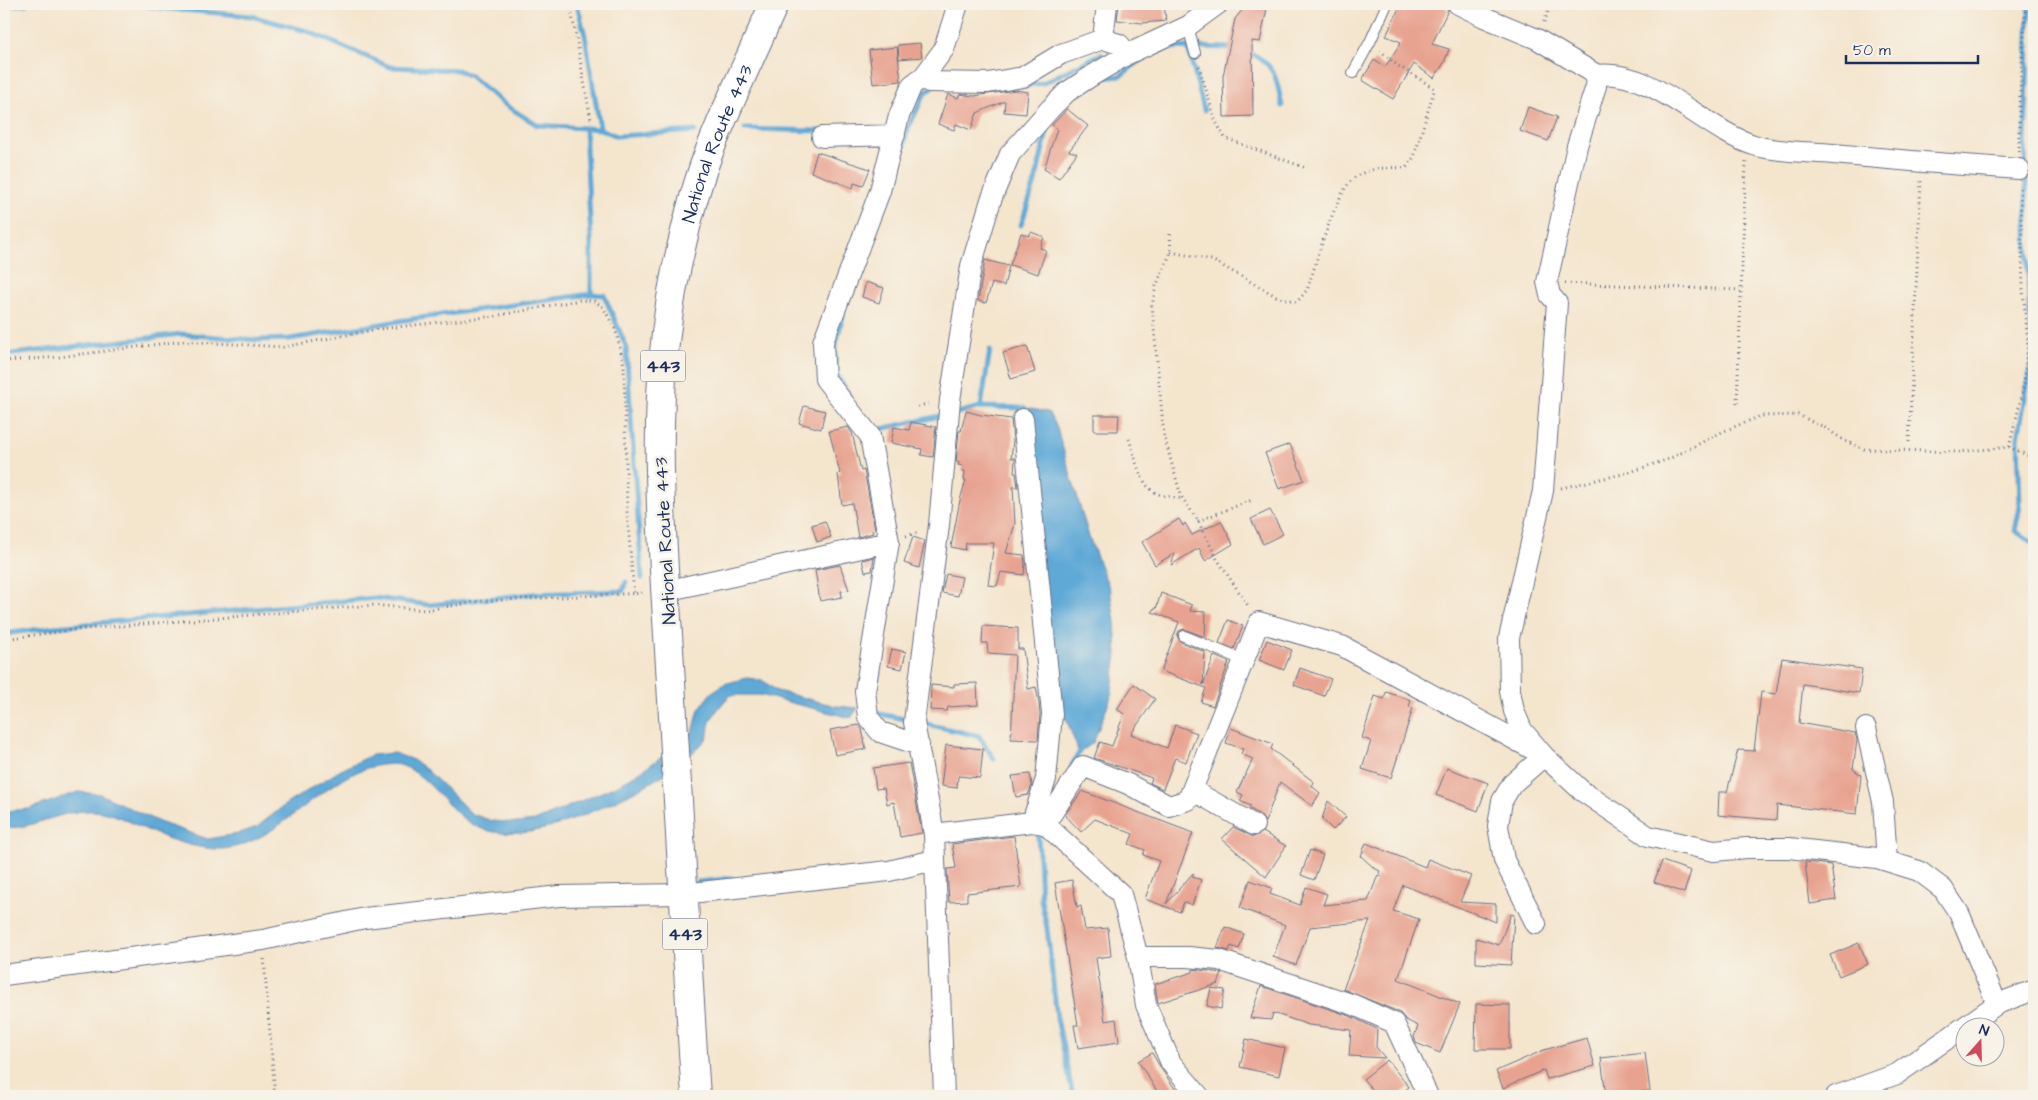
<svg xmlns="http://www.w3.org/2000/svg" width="2038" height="1100" viewBox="0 0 2038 1100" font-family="'Architects Daughter',sans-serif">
<rect width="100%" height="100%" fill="#f7f3e8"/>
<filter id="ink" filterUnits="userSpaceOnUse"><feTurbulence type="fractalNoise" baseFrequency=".02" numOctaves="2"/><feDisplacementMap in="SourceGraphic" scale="10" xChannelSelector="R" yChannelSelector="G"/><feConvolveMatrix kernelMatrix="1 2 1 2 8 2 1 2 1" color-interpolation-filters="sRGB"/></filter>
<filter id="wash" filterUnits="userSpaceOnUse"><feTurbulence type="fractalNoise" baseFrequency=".0096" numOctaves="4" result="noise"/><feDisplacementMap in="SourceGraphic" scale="20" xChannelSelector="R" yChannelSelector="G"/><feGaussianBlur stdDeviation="1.12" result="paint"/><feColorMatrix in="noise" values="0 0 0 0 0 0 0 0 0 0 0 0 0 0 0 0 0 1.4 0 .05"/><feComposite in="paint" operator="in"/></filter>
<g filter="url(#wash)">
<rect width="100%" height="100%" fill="#f4e5cd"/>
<path fill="#5fa9d7" stroke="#3d6c9a" d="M1025,408l23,4 8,13 33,112 21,53 5,32 2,32 -6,43 -18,46 -14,10 -13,-35h-9z
M747,678l15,2 15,11 59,15 22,2 -7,10 -91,-23h-29c-8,7 -16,17 -21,27 -2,5 -1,11 -3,16 -4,6 -13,13 -18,18 -26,25 -118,69 -154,75 -21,4 -46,4 -65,-8 -24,-14 -49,-60 -79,-59 -63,2 -102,73 -161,84 -24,5 -64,-9 -85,-19 -15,-7 -27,-14 -43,-17 -27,-5 -52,8 -77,14 -7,1 -14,2 -21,3v-18l25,-2 49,-17 22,2 59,28 49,17 29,-5 20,-7 29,-23 55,-34 31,-15 22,-2 19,7 14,10 45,44 21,7 23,2 19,-2 83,-36 28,-17 41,-29 7,-10 5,-20 12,-16 13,-9z"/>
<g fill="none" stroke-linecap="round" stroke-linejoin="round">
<path stroke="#5fa9d7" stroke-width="5" d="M140,4l19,4 92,8 56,15 83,36 68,3 12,6 34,28 33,21 63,4 17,7 78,-5
M577,4l8,31 15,94
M2029,4l-4,139 4,163 4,45 -15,87 2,68 -5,25 19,12
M4,6l22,-2
M1192,47l42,1
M1247,52c28,10 30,27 35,54
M1103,78l17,-2 28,-22 21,-6 19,-1 16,63
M1024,86l19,-3 58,-29
M585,129l6,110v55
M745,129l74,2
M888,198l8,-21 12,-49 18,-37 5,-2
M1021,225l15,-46 13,-57
M843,316l-8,32 1,25 13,22
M4,355l177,-21 76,6 33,-1 115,-19 186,-26 13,1 22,51 16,232
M981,407l9,-57
M957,413l24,-6 44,1
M876,430l64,-14
M4,634l50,-7 322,-29 53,7 103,-11 91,-3 3,-9
M871,712l38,8
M918,722l61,14 15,23
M1072,765l7,-12
M1038,832l3,68 6,28 10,90 16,78
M698,882l34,-4"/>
</g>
<g id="blocks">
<path fill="#e8a390" d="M1119,4h45l2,17 -24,2 -25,-3z
M1247,4h21l-8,38 -8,-1 1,75 -29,1 -1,-41 12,-57z
M1401,4h38l8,4 1,2 -16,34 17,5 -5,14 -10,15 -20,-14 -21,35 -31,-19 12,-20 11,7 16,-25 -15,-6z
M920,43l2,14 -23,2 -1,-14z
M897,47l4,34 -28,3 -4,-34z
M1015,90l13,2 -2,22 -22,-2 1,-11 -28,12 -6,17 -15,-6 -2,6 -16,-6 10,-30 10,4 2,-4 14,2z
M1528,107l29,10 -9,24 -28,-10z
M1067,109l21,17 -19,25 8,2 -18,25 -15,-9 13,-40 -5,-4z
M817,152l53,17 -7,17 -9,-3 -1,5 -42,-16z
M1031,232l13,5 -4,11 6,2 -8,24 -28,-9 11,-32 8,3z
M985,260l24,6 -5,20 -12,-3 -6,20 -8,-2z
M866,282l18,6 -5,15 -17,-6z
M1027,346l8,26 -24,7 -8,-26z
M804,406l21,5 -4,18 -22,-6z
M966,411l15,4 30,4 2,22 -2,17h4l-1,15h2l2,14h-5l2,37 -9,29 18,2 1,9 -1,11 -23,-3 -4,14 -9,-1 6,-42h-28l-1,7 -14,-3 9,-47 6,-20h-2l1,-9h-3l1,-5 -5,-1 1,-3h-3l3,-31h2z
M1094,415h25l-1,16h-24z
M911,422l25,5 -3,30 -12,-2 1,-6 -31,-6 3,-16 15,3z
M848,427l4,6 9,38 3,-1 11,59 -3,1 1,3 -15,4 -6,-34 -10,2 -4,-31 2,-1 -11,-42z
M1290,444l14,36 -25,9 -14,-36z
M1270,510l13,24 -20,10 -12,-25z
M1179,519l4,7 2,-3 7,12 29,-14 12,23 -28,17 -6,-13 -28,17 4,-12 -20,12 -13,-23z
M825,521l6,16 -14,5 -5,-17z
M913,537l12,4 -6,27 -15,-5z
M874,557l-2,14 -7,1 -3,-12z
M840,565l9,25 -8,1 1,6 -22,4 -5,-31z
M946,574l16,3 -4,19 -16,-3z
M1161,593l31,12 -2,6 16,1 -1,25 -21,-8 -5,2 -2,5 4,6 24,10 -2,33 11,-29 15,6 -16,44 -12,-4 5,-14 -45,-17 18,-49 -27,-10 1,-3h3z
M1228,620l15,6 -9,23 -15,-6z
M983,626l35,2v21h5l5,40 8,-2 3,16 1,11 -2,26 -27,-1 4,-84 -27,-2 -1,-10h-5z
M1267,640l25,10 -8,20 -25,-10z
M892,649l14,3 -4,17 -14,-3z
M1782,658l80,11 -3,24 -56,-9 -4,39 56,10 2,7 -4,29 8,6 -4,39 -80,-9 -1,15 -58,-5 1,-23h8l11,-42 16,1 7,-59 15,2z
M1300,668l31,11 -7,17 -30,-11z
M977,683l1,22 -30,2 -1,4 -17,-1 1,-25 23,2v-3z
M1134,684l21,15 -24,35 36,14 8,-23 22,8 -11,29 -11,-4 -12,31 -13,-6 2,-5 -58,-20 6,-16 12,4 12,-32 -7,-5z
M1386,692l25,8 -2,7 4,1 -22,70 -29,-9 9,-28 -9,-3 13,-42 9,3z
M859,725l3,4 4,20 -31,6 -5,-25z
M1231,728l42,16 -2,5 43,33 -2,4 8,7 -8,13 -32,-24 -15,40 -5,-7 -11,-7 2,-2 -11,-5 3,-6 -6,-3 16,-33 -12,-5 2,-5 -17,-6z
M946,745l37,4 -3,29 -22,-2 -1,12 -16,-2z
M909,763l13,70 -22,4 -6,-35 -7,2 -3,-16 -8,1 -3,-21z
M1447,768l41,15 -10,28 -42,-16z
M1030,774l2,11 -4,10 -12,2 -4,-21z
M1082,791l111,42 -27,71 27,-31v4l8,3 -9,25 -8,-3 -4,10 -35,-13 14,-38 -16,-6 2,-5 -16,-6 4,-10 -38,-15 -14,13 -16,-17z
M1328,801l18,16 -13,13 -11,-11z
M1233,827l21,10 9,-5 23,14 -20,31 -44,-38z
M1014,836l7,51 -54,6v8l-18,1 -2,-33 9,-1 -4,-24z
M1366,843l59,24 3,-8 43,17 -11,26 36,2v18l-93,-37 -10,26 26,8 -21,60 62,25 -20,49 -24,-10 -2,-6 4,-11 -12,-6 -7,-8 -56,-23 27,-68 -60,6 -14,38 -23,-8 12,-32 -45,-17 10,-28 22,8 -2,6 30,11 6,-18 21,7 -4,11 45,-4 10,-26 5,2 -4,-4 1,-2 -6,-3 -13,-12z
M1310,850l13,5 -9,25 -13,-5z
M1662,861l29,10 -7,22 -30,-11z
M1805,862l26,3 5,35 -26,4z
M1072,880l5,27 4,-1 4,24 23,-2 3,28 -15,2 9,63 11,-2 3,23 -41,6 -4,-23h4l-23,-142z
M1511,914l3,1 -3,50 -35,-2v-25l23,7z
M1225,927l19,7 -5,15 -8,-3 -2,5 -12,-3z
M1859,943l9,21 -29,12 -9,-21z
M1193,969l29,4 -4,11 -60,19 -3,-19 38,-12z
M1261,986l89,30 27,13 -1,18 9,11 -36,-2 2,-26 -42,-5 -36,-12 -2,7 -21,-2z
M1211,988l14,2 -4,19 -14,-3z
M1476,1004l34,1v44h-35z
M1587,1038l8,28 -48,13 -3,-9 -41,18 -7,-17 48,-21z
M1246,1039l39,9 -6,28 -39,-9z
M1152,1053l10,17 18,26h-20l-22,-35z
M1645,1053l5,38 -44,5 -5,-38z
M1387,1060l22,27 -11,9h-20l-15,-17z"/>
</g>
</g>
<g filter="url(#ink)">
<use href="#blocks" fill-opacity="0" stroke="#676f85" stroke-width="1"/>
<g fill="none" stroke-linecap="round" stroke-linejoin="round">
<g stroke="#676f85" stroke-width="12">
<path id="service" d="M1188,26l7,27
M1353,73l17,-31 17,-38
M1184,636l59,24"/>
</g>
<g stroke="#676f85" stroke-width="22">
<path id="minor" d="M1107,4l-4,35 16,5 9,10
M1458,4l26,13 53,22 60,36 -1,11 -19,60 -30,136 3,13 7,8 -14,188 -34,147 1,53 4,20 8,19 22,26 38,35 66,45 66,15 33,-3h42l88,10 42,13 24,18 16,24 38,91
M1597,75c57,-7 109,57 160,71 20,6 55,6 76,8 62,6 124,11 186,15
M924,76l5,6 59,1 35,-6 38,-23 42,-15
M822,137l73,-2
M1023,419l29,295 -6,65 -14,43
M665,591l224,-49
M1866,728l17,74 4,59
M919,745l-39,-13 -12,-15 -3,-26 24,-149 -19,-106 -45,-57 -2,-37 57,-151 19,-75 13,-31 12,-9 20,-27 14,-45
M1192,790l62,35
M1045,824l38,-58 45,18 41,22 19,-6 71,-178 83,24 192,104
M934,834l98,-12 13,2 76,70 17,63h50l31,3 135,45 40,18 34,73
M1536,924l-32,-64 -6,-34 4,-25 10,-17 32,-28
M1138,957l8,48 25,58 28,33
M4,975l259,-35 102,-22 194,-22 123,-2 207,-23 45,-11
M944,1096l-10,-262 -20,-112 25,-197 11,-125 21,-134 20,-66 19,-46 40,-45 17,-17 26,-17 35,-21 60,-28 30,-22
M1836,1096l61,-22 100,-70 37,-14"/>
</g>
<g stroke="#676f85" stroke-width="30">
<g id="trunk">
<path id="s1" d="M696,1096c-10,-143 -18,-286 -26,-430 -8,-131 -21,-265 6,-395 9,-43 20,-88 37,-129 19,-47 41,-92 61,-138"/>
</g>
</g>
<path stroke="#676f85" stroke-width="3" stroke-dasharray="1 4" stroke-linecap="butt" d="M570,4l21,116
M1544,22l7,-18
M1199,66l16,54 10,18 81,30
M2019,152v-46l7,-102
M1170,234l1,18 -15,34 -4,20 12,130 17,60 17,25 19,38 32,48
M1171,252l41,8 64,36 21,6 10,-12c9,-25 27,-94 45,-110 14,-13 36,-13 54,-12l8,-11 20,-66v-3l-37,-23 -17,-14
M1565,283l175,7
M4,361l55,-4 124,-16 100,6 96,-18 116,-13 85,-16 14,1 9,6 13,24 8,34 3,147 7,83
M1737,403l9,-242
M918,406l14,-3
M1129,439c6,16 10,46 27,54 8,4 19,4 27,6
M1909,442l12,-262
M2009,447l14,-56 5,-46 -5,-55 -3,-105
M1561,488l66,-15 42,-14 55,-28 37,-15 37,-1 26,12 21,14 19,8 94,3 51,-5 20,9h5
M1198,521l54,-21
M906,536l13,-4
M4,639l68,-9 302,-25 52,5 55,-9 164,-8
M264,959l11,137"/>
<use href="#service" stroke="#fff" stroke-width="10"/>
<use href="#minor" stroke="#fff" stroke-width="20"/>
<use href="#trunk" stroke="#fff" stroke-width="28"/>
</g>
</g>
<g text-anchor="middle" stroke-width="5" stroke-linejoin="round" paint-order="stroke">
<g fill="#f7f3e8" stroke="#5d6a87" stroke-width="1">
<rect x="640.5" y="350.5" width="45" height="31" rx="4"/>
<rect x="662.5" y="918.5" width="45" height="31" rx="4"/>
</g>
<g font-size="18" font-weight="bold" fill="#1b2f5e">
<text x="663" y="372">443</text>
<text x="685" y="940">443</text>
</g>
<g font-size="19" fill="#1b2f5e" stroke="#f7f3e8">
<text dy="7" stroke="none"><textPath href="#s1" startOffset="961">National Route 443</textPath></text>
<text transform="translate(664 541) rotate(-93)" y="7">National Route 443</text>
</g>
</g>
<rect width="2038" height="1100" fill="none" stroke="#f7f3e8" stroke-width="20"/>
<g transform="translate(1980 1042) rotate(20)"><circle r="24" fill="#f7f3e8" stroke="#9fa5b1"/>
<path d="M0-4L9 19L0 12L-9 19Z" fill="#d1495b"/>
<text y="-8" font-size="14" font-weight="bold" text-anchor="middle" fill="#1b2f5e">N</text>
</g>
<path d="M1846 55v8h132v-8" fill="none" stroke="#1b2f5e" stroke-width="2.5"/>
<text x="1853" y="55" font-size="15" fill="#1b2f5e" stroke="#f7f3e8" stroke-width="4" paint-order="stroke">50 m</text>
</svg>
